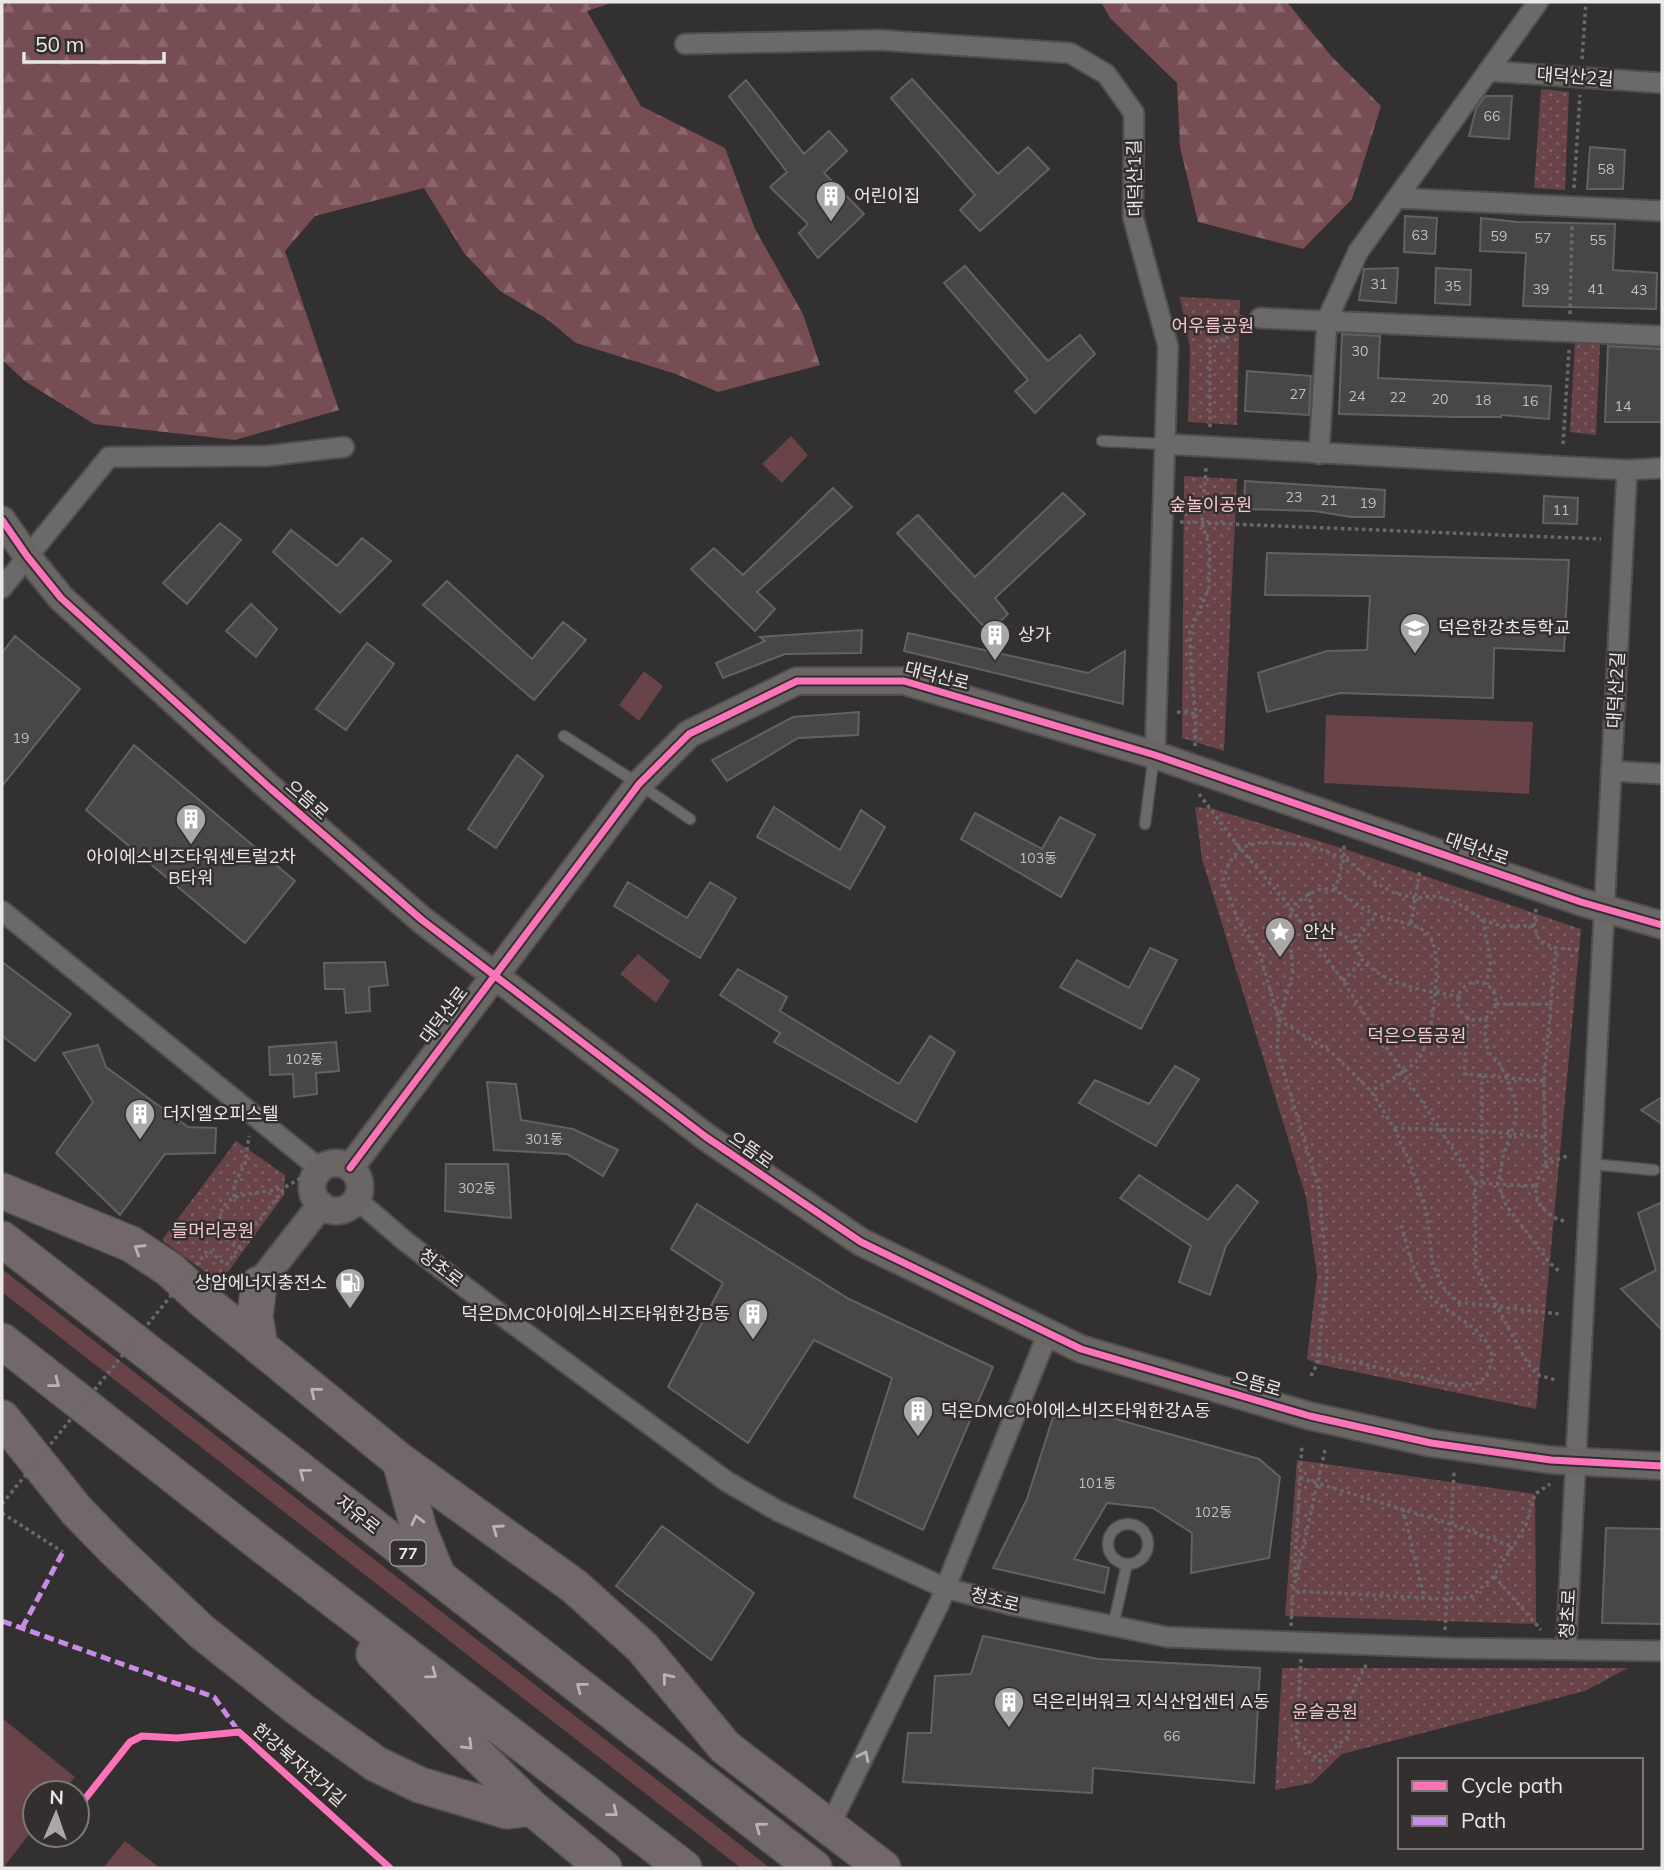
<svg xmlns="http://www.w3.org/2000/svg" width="1664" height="1870" viewBox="0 0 1664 1870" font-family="Mulish,'Noto Sans KR',sans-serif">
<defs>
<pattern id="forest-firs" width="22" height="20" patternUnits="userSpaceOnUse" patternTransform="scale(1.75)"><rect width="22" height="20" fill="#754d53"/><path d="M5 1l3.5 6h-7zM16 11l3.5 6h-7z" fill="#89676c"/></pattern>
<pattern id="park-dots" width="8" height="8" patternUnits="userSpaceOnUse" patternTransform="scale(1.75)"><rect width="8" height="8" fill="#684347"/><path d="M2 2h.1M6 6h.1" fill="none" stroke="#7e5e62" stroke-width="1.8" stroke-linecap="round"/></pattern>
</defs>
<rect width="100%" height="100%" fill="#323030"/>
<path fill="#684347" d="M791,436l17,19 -26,28 -20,-19z
M644,671l19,15 -24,35 -20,-16z
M1326,715l207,7 -4,72 -205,-11z
M638,954l32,27 -14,22 -36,-29z
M2,1269l768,599h-29l-739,-576z
M2,1718l73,59 -13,16h-27v34l-32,41z
M125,1841l35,27h-57z"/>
<path fill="url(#forest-firs)" d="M2,2h612l-27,9 54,95 84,42 30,81 48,85 17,51 -102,27 -42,-18 -100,-31 -29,-24 -47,-28 -36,-38 -40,-65 -109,28 -30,35 54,159 -104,30 -141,-16 -68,-42 -24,-22z
M1101,2h186l45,55 49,49 -29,93 -49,50 -105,-27 -18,-75 -3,-64 -67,-65z"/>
<path fill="url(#park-dots)" d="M1541,89l28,3 -4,98 -31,-2z
M1180,297l60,3 -3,125 -49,-3 2,-74z
M1575,342l25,2 -4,91 -26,-3z
M1184,476l53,3 -13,272 -42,-13z
M1195,807l15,1 135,41 236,80 -45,480 -219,-45 -10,-5 10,-84 -11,-78 -104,-338z
M236,1141l49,34 -1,20 -64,88 -58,-43z
M1297,1460l238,34 1,130 -251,-8z
M1282,1668h346l-43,23 -243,63 -30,29 -37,7z"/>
<path fill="#484646" stroke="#636161" stroke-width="2" d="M912,79l86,95 30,-27 21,22 -69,62 -20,-21 15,-15 -84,-97z
M746,80l58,74 25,-23 18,20 -23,22 40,41 -46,44 -19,-25 9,-9 -38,-37 17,-15 -58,-76z
M1485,96h27l-3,43 -40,-3 7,-27z
M1590,147l35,3 -2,39h-36z
M1405,216l32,2 -2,36 -31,-2z
M1481,218l37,4 97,2 -2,46 44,3 -1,36 -133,-3 3,-53 -46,-2z
M965,266l83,95 32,-26 15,19 -60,59 -20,-22 13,-11 -84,-97z
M1398,268l-2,35 -37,-3 5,-31z
M1436,268l35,2 -1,35 -35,-2z
M1342,334l38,2 -2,42 173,8 -2,33 -48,-4v2h-44l-118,-3z
M1608,346l54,3v73h-57z
M1247,371l64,5 -2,39 -64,-4z
M1245,481l140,9 -1,27h-33l-37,-6 -70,-2z
M833,488l19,19 -95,85 18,17 -20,22 -64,-62 23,-21 29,27z
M1063,493l22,21 -90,84 13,16 -19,18 -92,-99 21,-18 57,62z
M1544,496l34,2 -1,26 -34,-1z
M220,523l21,17 -54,64 -24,-21z
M291,530l46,36 25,-28 29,23 -51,52 -67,-61z
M1267,553l302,7 -5,91 -70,-3 -1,50 -153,-5 -73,19 -9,-39 69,-22 40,-1 3,-54 -105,-1z
M447,581l85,78 31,-37 23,18 -52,60 -111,-95z
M251,604l26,25 -21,28 -30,-26z
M862,630l-1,23 -76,1 -62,24 -7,-15 49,-22 -5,-4z
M908,633l180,40 37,-22 -2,53 -219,-53z
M15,636l65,53 -78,97v-133z
M367,643l27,21 -48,66 -30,-21z
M859,712l-1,23 -60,3 -71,43 -15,-21 81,-43z
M134,745l161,136 -50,62 -159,-133z
M517,755l26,21 -47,72 -28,-19z
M774,807l66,43 21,-40 24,17 -35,62 -93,-52z
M975,813l67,36 18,-32 35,18 -34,62 -100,-58z
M628,882l59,36 23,-36 26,16 -36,60 -86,-52z
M1150,948l27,12 -36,69 -81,-42 17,-27 52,28z
M2,962l69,52 -36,47 -33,-25z
M385,962l3,23 -19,2 1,24 -24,2 -2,-24h-19l-1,-26z
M738,969l49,28 -7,14 119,73 31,-48 25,16 -39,70 -142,-80 6,-9 -60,-38z
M336,1042l3,29 -23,2 1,21 -23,3 -1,-23 -23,1 -1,-28z
M98,1045l8,22 82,60 28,1 -1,25 -50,1 -45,61 -64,-62 37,-51 -30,-49z
M1175,1066l24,13 -43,67 -77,-43 16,-23 54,24z
M487,1082l29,2 5,36 52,9 45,21 -15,26 -36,-22 -73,-4z
M1662,1097v27l-21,-14z
M446,1164h62l3,54 -66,-7z
M1139,1175l69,45 29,-35 21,17 -32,44 -16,49 -31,-13 12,-36 -71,-48z
M1662,1202v128l-41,-41 35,-19 -18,-57z
M697,1204l152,95 144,68 -70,163 -69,-33 38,-119 -78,-38 -66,103 -80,-56 55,-104 -52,-34z
M1083,1410l176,49 21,18 -11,81 -78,15 1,-40 -39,-25 -46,-5 -33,56 35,9 -5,25 -111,-25 34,-69 26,-82z
M662,1526l92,67 -43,67 -95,-74z
M1606,1528l56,1v95l-60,-1z
M983,1636l115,23 162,9 -6,115 -161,-15 -1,25 -189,-11 5,-49h23l4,-57 36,-2z"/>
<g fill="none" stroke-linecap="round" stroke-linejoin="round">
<g stroke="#504e4e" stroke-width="13">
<path id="lane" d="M1102,441l62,3
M564,736l75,48 51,35
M1145,824l9,-69
M1591,1164l63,6
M1108 1544a20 20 0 1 1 40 0a20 20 0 1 1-40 0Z
M1113,1626l14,-62"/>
</g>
<g stroke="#504e4e" stroke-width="23">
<path id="street" d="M685,44l193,-4 192,13 36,21 28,39 -1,104 35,129 -13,409
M1488,71l174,12
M1397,198l265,13
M1260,318l402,18
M1164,444l463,26 35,-2
M1319,454l8,-134 31,-68 180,-250
M2,588l107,-131 157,-1 78,-9
M1611,771l51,3
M2,911l318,258
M356,1199l49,42 103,79 218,161 52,30 167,77 67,17 155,32 284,11 211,3
M1566,1649l61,-1179
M834,1817l105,-213 109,-271"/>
</g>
<g stroke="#504e4e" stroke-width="30">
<path id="secondary" d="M2,520l25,36 34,42 210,191 151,131 284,217 155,105 220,107 229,67 121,27 120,17 111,6
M312 1187a24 24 0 1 1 48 0a24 24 0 1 1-48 0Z
M350,1168l289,-384 50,-50 108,-53h107l251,74 426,147 81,23
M259,1284l62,-79"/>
</g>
<g stroke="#504e4e" stroke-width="38">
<path id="highway" d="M2,1191l129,53 38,25 35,32 196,160 174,125 68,61 83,100 158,121
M2,1239l812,629
M259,1284l-4,32 5,31
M2,1341l259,203 423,324
M2,1418l75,93 37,38 88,83 100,79 74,53 44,21 87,26 25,-3
M400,1461l19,69 18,44
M374,1654l158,154 72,60"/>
</g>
<path stroke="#6a6868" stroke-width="3.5" stroke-dasharray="3.5 3.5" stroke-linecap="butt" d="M1582,59l4,-57
M1574,188l6,-93
M1570,314l2,-90
M1210,427v-86h17v-24h17
M1563,444l6,-94
M1180,522l421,17
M1177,712l19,2
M1195,746l1,-32 -5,-41 -1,-41 19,-44 1,-40 -8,-25 4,-56
M1199,794l41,54 51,60 52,73 132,202 1,85 52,96 10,11 18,5
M1335,890l9,-32v-14
M1309,892c3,45 16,28 41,48 8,6 8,16 14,22 27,25 61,29 95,34
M1536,909l-2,17 6,16 16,6 23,2
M1484,920c-1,23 15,41 0,63
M1411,924l9,-55
M1534,926h-33l-17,-6 -29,-18 -21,-6 -19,2 -21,-5 -18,-10 -32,-25 -37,-13 -45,-3 -22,6 -11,15 -6,17 15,40 21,32 20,68 52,32 40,39 23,37 16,35 17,51 5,47 10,25 16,16 101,12
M1354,942l22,-27
M1343,981l19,-20
M1458 1001a19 19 0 1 1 38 0a19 19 0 1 1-38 0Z
M1496,1004h54
M1468,1017l-4,57 80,7
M1486,1018l-1,20 4,15 10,10 8,15 9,26v15l-13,37 -5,28 8,21 43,57 12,11
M1394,1128l88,3 64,6
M1546,1164l-2,-83 12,-133
M1475,1183l61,3
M1482,1183v-107
M234,1197v-12l11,-22 4,-27
M1564,1221c-40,-10 -36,-57 4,-65
M190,1223l14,9 16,1 18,16
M220,1233c-6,-46 32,-36 63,-45
M226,1265l59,-78 16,-9
M1318,1354l141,32c14,-1 24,-2 30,-16 15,-37 -41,-53 -60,-75 -16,-20 -21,-47 -28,-71
M1311,1376l6,-12 10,-88 -8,-87 -42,-139 2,-30 14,-48 -4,-42 2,-22c43,-40 49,-7 88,8 16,6 36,6 49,18 17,16 5,107 -9,124 -13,15 -31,23 -48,33
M1325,1450l-32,141 154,8 24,-2 23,-21 32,-51 9,-31 15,-10
M1300,1478l151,46 63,23
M1403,1509l21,88
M2,1513l61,39
M1494,1576l47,54
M1294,1577l8,-131
M1291,1626l2,-35
M1445,1630l9,-158
M1301,1659l-5,82 24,20 29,-26 -3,-30 21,-42"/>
<use href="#lane" stroke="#6b6969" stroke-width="10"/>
<use href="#street" stroke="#6b6969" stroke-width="19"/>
<use href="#secondary" stroke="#6a6666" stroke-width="26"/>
<use href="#highway" stroke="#726769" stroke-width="35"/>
<path stroke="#6a6868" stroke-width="3.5" stroke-dasharray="3.5 3.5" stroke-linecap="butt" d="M2,1504l206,-254 18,15"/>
<path stroke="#ca8be6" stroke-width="5" stroke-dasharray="10 5" stroke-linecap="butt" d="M2,1621l212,76 25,35
M22,1628l41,-76"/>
<g stroke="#332f2f" stroke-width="11">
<path id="cycleway" d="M2,520l25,36 34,42 210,191 151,131 284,217 155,105 220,107 229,67 121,27 120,17 111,6
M350,1168l289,-384 50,-50 108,-53h107l251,74 426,147 81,23
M77,1809l53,-67 12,-6 35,2 62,-6 151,136"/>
</g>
<use href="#cycleway" stroke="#fb73b8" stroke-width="7"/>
</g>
<defs><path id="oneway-chevron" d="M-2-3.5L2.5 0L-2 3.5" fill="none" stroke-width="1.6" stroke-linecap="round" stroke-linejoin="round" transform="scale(1.75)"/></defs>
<g stroke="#bab4b5">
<use href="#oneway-chevron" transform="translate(139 1249) rotate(-148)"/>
<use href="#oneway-chevron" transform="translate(55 1383) rotate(38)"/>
<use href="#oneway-chevron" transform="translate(315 1392) rotate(-141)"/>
<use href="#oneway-chevron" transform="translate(304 1473) rotate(-142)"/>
<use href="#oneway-chevron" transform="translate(417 1520) rotate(-104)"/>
<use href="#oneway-chevron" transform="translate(497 1529) rotate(-145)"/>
<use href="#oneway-chevron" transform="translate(432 1674) rotate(37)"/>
<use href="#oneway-chevron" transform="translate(667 1678) rotate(-129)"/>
<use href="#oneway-chevron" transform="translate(581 1687) rotate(-142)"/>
<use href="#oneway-chevron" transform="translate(468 1745) rotate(44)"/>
<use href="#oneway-chevron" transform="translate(613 1812) rotate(38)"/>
<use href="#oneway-chevron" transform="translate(760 1827) rotate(-143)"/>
</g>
<use stroke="#b7b5b5" href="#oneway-chevron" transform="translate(864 1756) rotate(-64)"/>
<defs>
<g id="building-pin" transform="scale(1.575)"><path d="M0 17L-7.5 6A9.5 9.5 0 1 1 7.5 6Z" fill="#aaa7a7" stroke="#332f2f"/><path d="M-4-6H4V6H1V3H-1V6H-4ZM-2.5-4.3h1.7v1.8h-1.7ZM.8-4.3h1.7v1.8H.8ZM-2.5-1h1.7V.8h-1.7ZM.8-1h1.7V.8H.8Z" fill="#fff"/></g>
<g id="school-pin" transform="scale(1.575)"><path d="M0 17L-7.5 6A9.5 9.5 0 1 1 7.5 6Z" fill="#aaa7a7" stroke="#332f2f"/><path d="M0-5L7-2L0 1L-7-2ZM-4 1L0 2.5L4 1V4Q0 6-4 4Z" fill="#fff"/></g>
<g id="sight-pin" transform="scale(1.575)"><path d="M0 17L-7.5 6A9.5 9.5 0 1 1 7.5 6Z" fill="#aaa7a7" stroke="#332f2f"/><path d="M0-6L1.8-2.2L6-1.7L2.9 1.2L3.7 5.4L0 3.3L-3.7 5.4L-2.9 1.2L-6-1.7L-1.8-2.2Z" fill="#fff"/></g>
<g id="fuel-pin" transform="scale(1.575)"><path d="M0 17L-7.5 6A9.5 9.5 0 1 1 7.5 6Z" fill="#aaa7a7" stroke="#332f2f"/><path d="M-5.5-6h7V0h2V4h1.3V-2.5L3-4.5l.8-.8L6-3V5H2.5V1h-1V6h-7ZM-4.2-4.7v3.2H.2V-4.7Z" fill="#fff"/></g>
</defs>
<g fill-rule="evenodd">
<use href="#building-pin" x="831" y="196"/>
<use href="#school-pin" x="1415" y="628"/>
<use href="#building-pin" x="995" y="635"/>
<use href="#building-pin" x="191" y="819"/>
<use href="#sight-pin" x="1280" y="932"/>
<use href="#building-pin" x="140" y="1114"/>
<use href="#fuel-pin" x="350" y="1283"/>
<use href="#building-pin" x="753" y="1314"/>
<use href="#building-pin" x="918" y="1411"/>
<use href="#building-pin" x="1009" y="1702"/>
</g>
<g text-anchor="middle" stroke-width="5" stroke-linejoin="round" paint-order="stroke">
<g font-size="14" fill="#c2bfbf">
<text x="1492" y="121">66</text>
<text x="1606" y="174">58</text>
<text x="1420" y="240">63</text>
<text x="1499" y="241">59</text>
<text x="1543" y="243">57</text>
<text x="1598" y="245">55</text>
<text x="1379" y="289">31</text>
<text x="1453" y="291">35</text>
<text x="1541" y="294">39</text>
<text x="1596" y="294">41</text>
<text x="1639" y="295">43</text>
<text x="1360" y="356">30</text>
<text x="1298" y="399">27</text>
<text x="1357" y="401">24</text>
<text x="1398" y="402">22</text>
<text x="1440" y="404">20</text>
<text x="1483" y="405">18</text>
<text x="1530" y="406">16</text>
<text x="1623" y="411">14</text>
<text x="1294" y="502">23</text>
<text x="1329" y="505">21</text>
<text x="1368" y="508">19</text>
<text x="1561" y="515">11</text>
<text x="21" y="743">19</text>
<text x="1038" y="863">103동</text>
<text x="304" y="1064">102동</text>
<text x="544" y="1144">301동</text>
<text x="477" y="1193">302동</text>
<text x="1097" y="1488">101동</text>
<text x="1213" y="1517">102동</text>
<text x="1172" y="1741">66</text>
</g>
<rect fill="#332f2f" stroke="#b3b0b0" stroke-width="2" x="390.5" y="1540.5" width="35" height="25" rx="5"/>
<g font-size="16" font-weight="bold" fill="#eae7e7">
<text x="408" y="1559">77</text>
</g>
<g font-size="18" fill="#eae7e7" stroke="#332f2f">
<text transform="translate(1575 77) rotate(4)" y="6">대덕산2길</text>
<text transform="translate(1135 178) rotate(-91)" y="6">대덕산1길</text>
<text transform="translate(937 676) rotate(14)" y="6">대덕산로</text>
<text transform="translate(1616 690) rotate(-87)" y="6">대덕산2길</text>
<text transform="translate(307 800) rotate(41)" y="6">으뜸로</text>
<text transform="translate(1477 849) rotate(19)" y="6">대덕산로</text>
<text transform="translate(444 1015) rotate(-53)" y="6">대덕산로</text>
<text transform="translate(751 1150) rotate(35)" y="6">으뜸로</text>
<text transform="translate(441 1268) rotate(37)" y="6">청초로</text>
<text transform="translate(1257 1384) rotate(16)" y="6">으뜸로</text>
<text transform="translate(358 1515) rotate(38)" y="6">자유로</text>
<text transform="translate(995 1600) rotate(14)" y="6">청초로</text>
<text transform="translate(1568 1614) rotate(-87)" y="6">청초로</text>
<text transform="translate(299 1765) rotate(41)" y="6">한강북자전거길</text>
</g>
<g font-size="18" fill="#eae7e7" stroke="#332f2f" text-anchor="start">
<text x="854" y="202">어린이집</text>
<text x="1438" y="634">덕은한강초등학교</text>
<text x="1018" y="641">상가</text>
<text x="191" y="863" text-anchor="middle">아이에스비즈타워센트럴2차<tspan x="191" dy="21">B타워</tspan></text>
<text x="1303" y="938">안산</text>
<text x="163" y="1120">더지엘오피스텔</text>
<text x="327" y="1289" text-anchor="end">상암에너지충전소</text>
<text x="730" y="1320" text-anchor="end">덕은DMC아이에스비즈타워한강B동</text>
<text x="941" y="1417">덕은DMC아이에스비즈타워한강A동</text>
<text x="1032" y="1708">덕은리버워크 지식산업센터 A동</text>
</g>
<g font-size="18" fill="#f5c6ca" stroke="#332f2f">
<text x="1213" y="332">어우름공원</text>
<text x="1211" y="511">숲놀이공원</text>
<text x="1417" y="1042">덕은으뜸공원</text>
<text x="213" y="1237">들머리공원</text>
<text x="1325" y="1718">윤슬공원</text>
</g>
</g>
<rect width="1664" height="1870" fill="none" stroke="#eae7e7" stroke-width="7"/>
<rect x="1398" y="1758" width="245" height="91" fill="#332f2f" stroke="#7c7979" stroke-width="2"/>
<rect x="1412" y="1781" width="35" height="10" fill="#fb73b8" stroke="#7c7979" stroke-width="2"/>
<text x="1461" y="1793" font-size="21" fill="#eae7e7">Cycle path</text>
<rect x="1412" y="1816" width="35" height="10" fill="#ca8be6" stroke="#7c7979" stroke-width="2"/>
<text x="1461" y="1828" font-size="21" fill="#eae7e7">Path</text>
<g transform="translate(56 1814) rotate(2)"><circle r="33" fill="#332f2f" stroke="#7c7979" stroke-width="2"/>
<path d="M0-5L12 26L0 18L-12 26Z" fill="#aaa7a7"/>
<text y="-10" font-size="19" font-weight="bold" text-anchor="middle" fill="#eae7e7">N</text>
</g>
<path d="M24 52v10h140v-10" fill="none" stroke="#eae7e7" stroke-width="3.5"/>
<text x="35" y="52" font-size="21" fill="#eae7e7" stroke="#332f2f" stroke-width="5" paint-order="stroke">50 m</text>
</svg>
